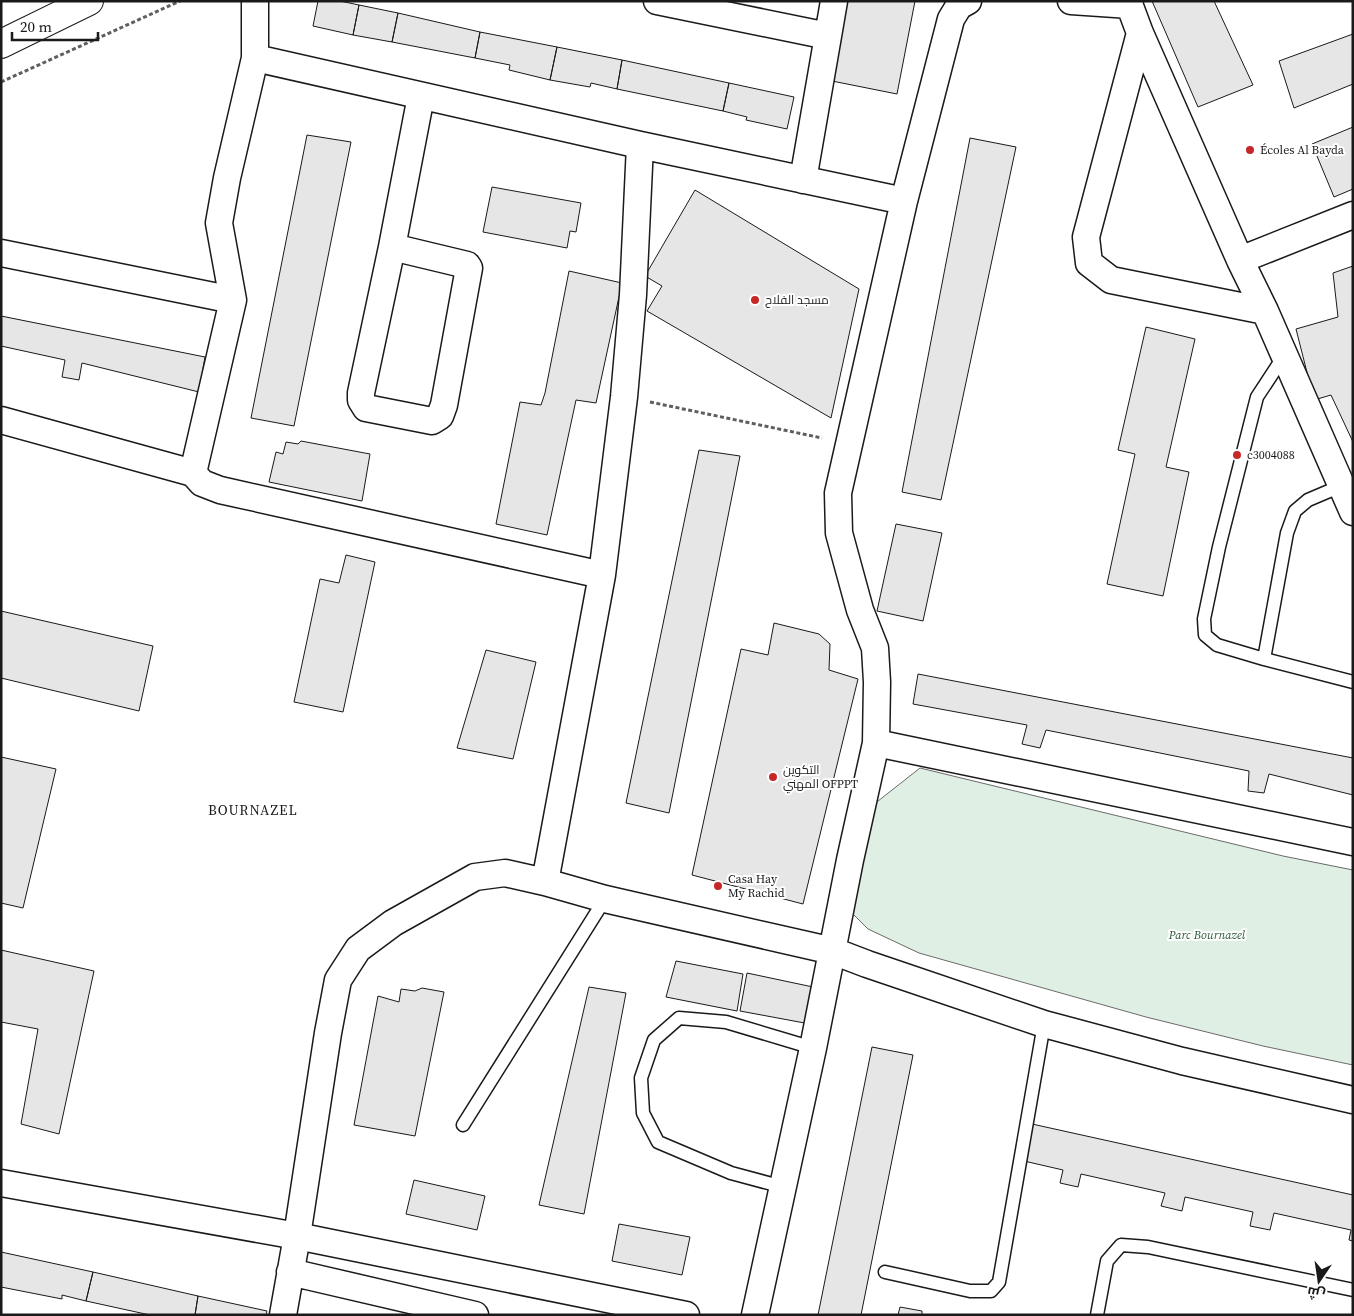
<svg xmlns="http://www.w3.org/2000/svg" width="1354" height="1316" viewBox="0 0 1354 1316" font-family="'Source Serif 4',Cairo,serif">
<rect width="100%" height="100%" fill="#fff"/>
<path fill="#e0efe3" stroke="#6a6a6a" d="M920,768l363,88 70,14v195l-90,-19 -117,-29 -227,-64 -51,-24 -21,-21 26,-103z"/>
<path fill="#e6e6e6" stroke="#1a1a1a" d="M318,1h22l19,4 -6,30 -40,-9z
M847,1h68l-18,93 -65,-13z
M1152,1h62l39,84 -55,22z
M359,5l39,8 -6,29 -39,-7z
M398,13l82,19 -5,26 -83,-16z
M480,32l77,15 -7,33 -41,-10 1,-5 -35,-7z
M1353,34v50l-59,24 -15,-47z
M557,47l65,13 -5,29 -26,-6 -1,4 -40,-7z
M622,60l107,23 -6,28 -106,-22z
M729,83l65,14 -7,32 -41,-9 1,-3 -24,-6z
M1353,127v62l-19,8 -22,-53z
M307,135l44,7 -57,284 -43,-8z
M970,138l46,9 -75,353 -39,-8z
M492,187l89,16 -5,29 -6,-1 -3,17 -84,-16z
M695,190l164,99 -28,129 -184,-107 15,-25 -17,-10z
M1353,266v176l-22,-47 -17,5 -18,-71 42,-12 -5,-44z
M569,271l53,12 -26,120 -20,-3 -29,135 -51,-11 24,-122 21,3 4,-12z
M1,316l204,41 -6,35 -117,-29 -3,17 -17,-3 3,-17 -64,-14z
M1146,327l49,12 -29,128 23,5 -26,124 -56,-12 28,-130 -17,-4z
M301,441l69,13 -8,47 -93,-19 7,-30 7,2 3,-12 12,2z
M699,450l41,6 -71,357 -43,-10z
M896,524l46,9 -19,88 -46,-10z
M346,555l29,7 -32,150 -49,-10 26,-123 19,4z
M1,611l152,35 -14,65 -138,-33z
M774,623l45,11 11,10 -1,26 29,9 -55,225 -111,-29 49,-226 27,6z
M486,650l50,12 -23,97 -56,-11z
M918,674l435,84v37l-84,-21 -5,19 -16,-2 1,-20 -203,-41 -6,18 -18,-4 5,-19 -114,-21z
M1,757l55,12 -33,139 -22,-5z
M1,950l93,21 -35,163 -38,-10 17,-95 -37,-7z
M676,961l67,13 -6,37 -71,-14z
M747,973l66,14 -3,37 -70,-13z
M589,987l37,6 -42,221 -45,-9z
M422,988l22,4 -29,144 -61,-11 24,-129 21,6 2,-13 14,2z
M872,1047l41,8 -52,260h-43z
M1032,1124l321,71v46l-4,-1 2,-10 -77,-17 -4,17 -20,-4 3,-14 -68,-15 -3,14 -21,-5 4,-13 -84,-19 -3,13 -18,-4 3,-13 -39,-9z
M414,1180l71,16 -8,34 -71,-16z
M619,1224l71,13 -8,38 -70,-14z
M1,1252l92,20 -7,29 -24,-6v4l-61,-12z
M93,1272l105,24 -3,19h-45l-64,-14z
M198,1296l69,15 -1,4h-71z
M900,1307l22,4v4h-24z"/>
<g fill="none" stroke-linecap="round" stroke-linejoin="round">
<g stroke="#1a1a1a" stroke-width="15">
<path id="lane" d="M1284,356l-27,41 -38,150 -15,72 1,16 12,10 47,14 89,23
M1264,659l23,-126 8,-22 13,-11 33,-14
M463,1125l142,-226
M783,1187l-52,-14 -73,-31 -15,-29 -2,-35 13,-38 25,-22 47,4 87,26
M885,1272l85,19h21l8,-9 45,-258
M1097,1315l10,-54 14,-16 27,2 205,43"/>
</g>
<g stroke="#1a1a1a" stroke-width="29">
<path id="street" d="M255,1v57l-28,120 -8,45 14,77 -40,173 9,10 18,7 382,85
M657,1l171,35 -25,144
M1071,1l59,4
M1128,1l12,32 100,227 25,51 88,201
M1140,33l-54,204 3,26 22,17 154,31
M828,36l6,-35
M255,58l385,87 264,56
M392,247l75,18 2,3 -25,137 -4,11 -8,5 -66,-13 -5,-8v-7l31,-146 29,-151
M1,253l232,47
M1240,260l113,-45
M1,420l192,53
M876,743l477,99
M545,882l57,-307 22,-178 9,-102 7,-150
M1,1183l296,53 389,79
M290,1272l185,43
M283,1315l14,-79 31,-203 10,-53 20,-31 35,-26 82,-46 30,-4 40,9 60,17 228,52 34,13 177,60 138,37 171,39
M755,1315l58,-267 37,-188 26,-117 1,-61 -2,-34 -15,-38 -21,-77 -1,-40 66,-292 47,-182 8,-13 9,-5"/>
</g>
<g stroke="#1a1a1a" stroke-width="30">
<path id="secondary" d="M1,44l88,-43"/>
</g>
<path stroke="#5f5f5f" stroke-width="3" stroke-dasharray="4 2.5" stroke-linecap="butt" d="M1,82l179,-81
M650,402l172,36"/>
<use href="#lane" stroke="#fff" stroke-width="12"/>
<use href="#street" stroke="#fff" stroke-width="26"/>
<use href="#secondary" stroke="#fff" stroke-width="28"/>
</g>
<g fill="#c62828" stroke="#fff" stroke-width="2">
<circle cx="1250" cy="150" r="5"/>
<circle cx="755" cy="300" r="5"/>
<circle cx="1237" cy="455" r="5"/>
<circle cx="773" cy="777" r="5"/>
<circle cx="718" cy="886" r="5"/>
</g>
<g text-anchor="middle" stroke-width="4" stroke-linejoin="round" paint-order="stroke">
<g font-size="12" fill="#1a1a1a" stroke="#fff" text-anchor="start">
<text x="1260" y="154">Écoles Al Bayda</text>
<text x="765" y="304">مسجد الفلاح</text>
<text x="1247" y="459">c3004088</text>
<text x="783" y="774">التكوين<tspan x="783" dy="14">المهني OFPPT</tspan></text>
<text x="728" y="883">Casa Hay<tspan x="728" dy="14">My Rachid</tspan></text>
</g>
<g font-size="12" font-style="italic" fill="#2b5a34" stroke="#fff">
<text x="1207" y="939">Parc Bournazel</text>
</g>
<g font-size="14" letter-spacing="1" fill="#1a1a1a" stroke="#fff">
<text x="253" y="815">BOURNAZEL</text>
</g>
</g>
<rect width="1354" height="1316" fill="none" stroke="#1a1a1a" stroke-width="5"/>
<g transform="translate(1319 1281) rotate(193)" stroke="#ffffff" stroke-width="4" paint-order="stroke">
<path d="M0-4L9 19L0 12L-9 19Z" fill="#1a1a1a"/>
<text y="-8" font-size="14" font-weight="bold" text-anchor="middle" fill="#1a1a1a">ش</text>
</g>
<path d="M12 32v8h86v-8" fill="none" stroke="#1a1a1a" stroke-width="2.5"/>
<text x="20" y="32" font-size="15" fill="#1a1a1a" stroke="#ffffff" stroke-width="4" paint-order="stroke">20 m</text>
</svg>
